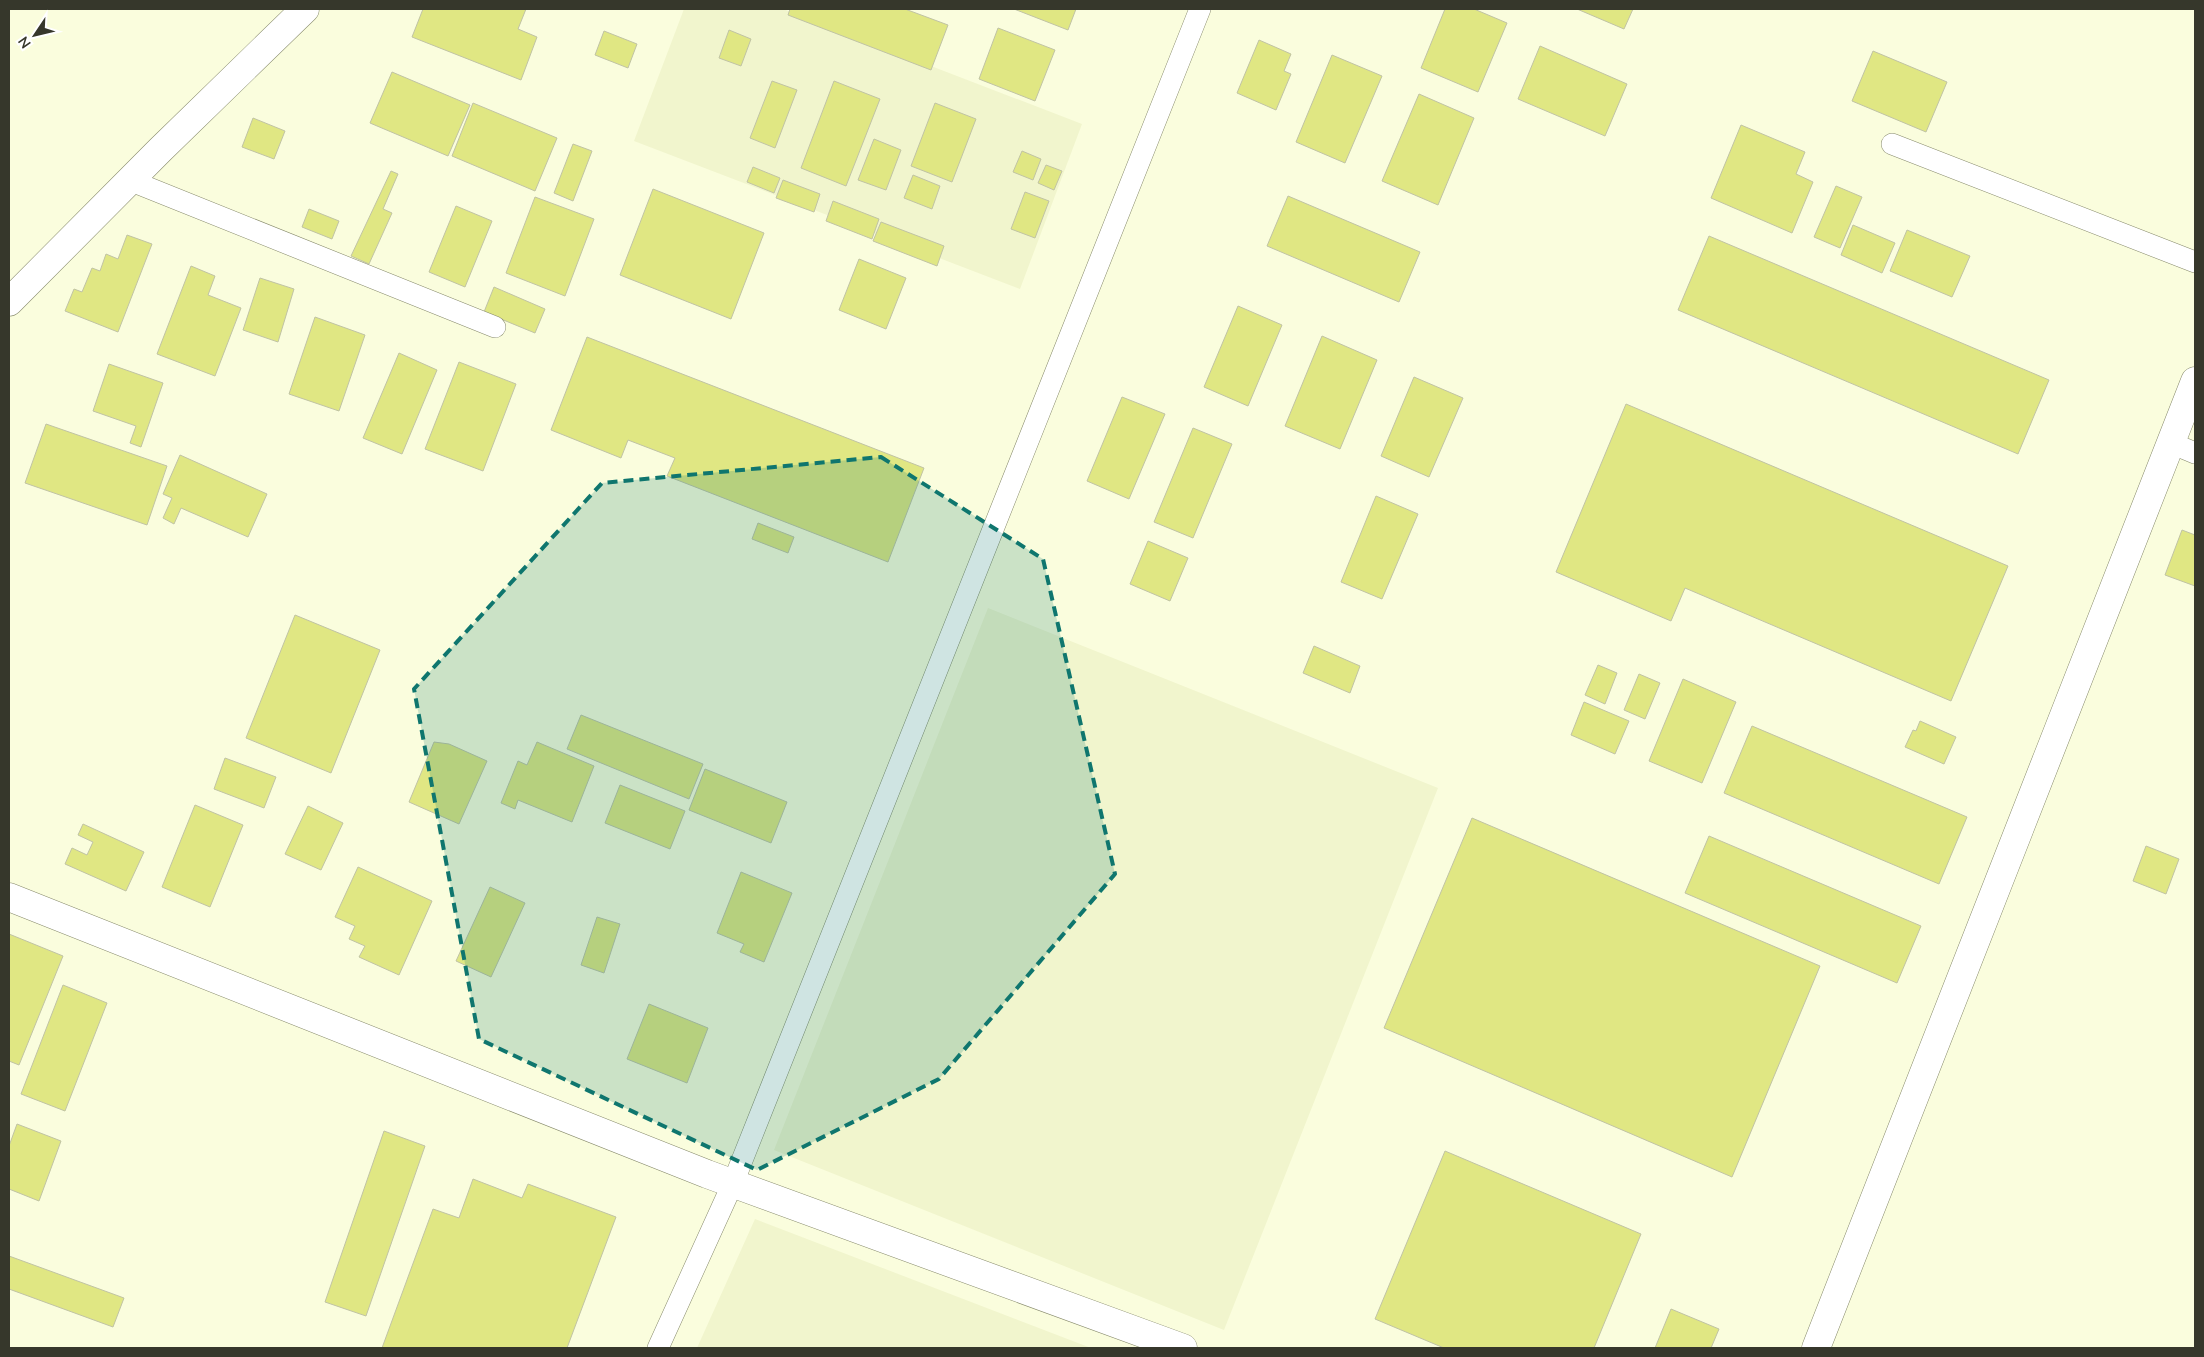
<svg xmlns="http://www.w3.org/2000/svg" width="2204" height="1357" viewBox="0 0 2204 1357" font-family="Mulish,sans-serif">
<rect width="100%" height="100%" fill="#fafddd"/>
<path fill="#f1f5cd" d="M684,9h99l299,115 -62,165 -386,-148z
M988,608l450,180 -214,542 -450,-180z
M755,1219l336,129h-394z"/>
<path fill="#e0e783" stroke="#c0c3a4" d="M423,9h103l-8,20 19,8 -16,43 -109,-43z
M790,9h115l43,16 -17,45 -143,-55z
M1014,9h62l-8,21z
M1445,9h29l33,14 -29,69 -57,-24z
M1577,9h56l-9,20z
M998,28l57,22 -20,51 -56,-22z
M729,30l22,9 -10,27 -22,-8z
M604,31l33,13 -9,24 -33,-13z
M1259,40l32,14 -7,17 7,3 -15,36 -39,-17z
M1540,46l87,38 -22,52 -87,-37z
M1873,51l74,31 -21,50 -74,-31z
M1332,55l50,21 -37,87 -49,-21z
M392,72l78,33 -22,51 -78,-33z
M772,81l25,9 -22,58 -25,-10z
M834,81l46,18 -34,87 -45,-18z
M1419,94l55,24 -36,87 -56,-24z
M473,103l84,35 -22,53 -83,-35z
M935,103l41,16 -24,63 -41,-16z
M253,118l32,13 -11,28 -32,-12z
M1741,125l64,27 -9,22 17,8 -21,51 -81,-35z
M874,139l27,11 -15,40 -28,-10z
M573,144l19,7 -19,50 -19,-8z
M1022,151l19,8 -8,21 -20,-8z
M1046,165l16,6 -8,19 -16,-7z
M753,167l27,11 -6,15 -27,-11z
M391,171l7,3 -15,35 9,4 -23,51 -18,-8z
M913,175l27,11 -8,23 -28,-11z
M783,180l37,14 -6,18 -38,-14z
M1836,186l26,11 -22,51 -26,-11z
M653,189l111,44 -33,86 -111,-44z
M1025,192l24,9 -14,37 -24,-9z
M1288,196l132,56 -21,50 -132,-56z
M535,197l59,22 -29,77 -59,-23z
M833,201l46,18 -7,20 -46,-18z
M456,206l36,15 -27,66 -36,-15z
M309,209l30,12 -7,18 -30,-12z
M881,222l63,24 -7,20 -64,-25z
M1853,225l42,18 -13,30 -41,-18z
M1907,230l63,26 -18,41 -62,-26z
M127,235l25,9 -34,88 -53,-21 9,-22 8,3 10,-24 8,3 6,-17 12,5z
M1709,236l340,144 -31,74 -340,-144z
M859,259l47,19 -20,51 -47,-19z
M191,266l24,10 -7,19 33,13 -26,68 -58,-22z
M260,278l34,11 -16,53 -35,-12z
M494,287l51,22 -10,24 -51,-21z
M1238,306l44,19 -34,81 -44,-19z
M315,317l50,18 -26,76 -50,-17z
M1322,336l55,24 -37,89 -55,-23z
M587,337l337,131 -36,94 -221,-86 8,-18 -47,-18 -7,18 -70,-28z
M399,353l38,17 -35,84 -39,-16z
M459,362l57,22 -33,87 -58,-22z
M109,364l54,19 -22,64 -11,-4 6,-17 -43,-15z
M1414,377l49,21 -34,79 -48,-21z
M1122,397l43,17 -36,85 -42,-18z
M1626,404l382,162 -57,135 -266,-113 -14,33 -115,-49z
M46,424l121,42 -20,59 -122,-42z
M1193,428l39,16 -39,94 -39,-16z
M180,455l87,39 -19,43 -67,-29 -7,16 -11,-6 9,-20 -9,-4z
M1376,496l42,18 -36,85 -41,-17z
M758,523l36,14 -6,16 -36,-14z
M2182,530l13,5v51l-30,-11z
M1148,541l40,17 -18,43 -40,-17z
M295,615l85,35 -49,123 -85,-35z
M1314,646l46,20 -10,27 -47,-20z
M1598,665l19,8 -12,31 -20,-9z
M1639,674l21,9 -15,36 -21,-9z
M1683,679l53,23 -34,81 -53,-22z
M1584,702l45,19 -14,33 -44,-19z
M581,715l122,49 -14,35 -122,-50z
M1920,721l36,16 -12,27 -39,-17 8,-17 3,1z
M1752,726l215,91 -28,67 -215,-91z
M434,742l15,2 38,17 -28,63 -50,-22z
M537,742l57,24 -22,56 -54,-22 -3,9 -14,-6 17,-42 9,4z
M225,758l51,19 -12,31 -50,-19z
M705,769l82,33 -16,41 -82,-33z
M620,785l65,26 -15,38 -65,-26z
M195,805l48,20 -33,82 -48,-20z
M308,806l35,17 -22,47 -36,-16z
M1472,818l348,148 -88,211 -348,-149z
M83,824l61,28 -18,39 -61,-27 7,-16 15,7 6,-13 -15,-7z
M1709,836l212,90 -24,57 -212,-90z
M2146,846l33,13 -13,35 -33,-13z
M358,867l74,34 -33,74 -40,-18 6,-11 -16,-7 6,-13 -20,-9z
M741,872l51,21 -28,69 -24,-10 4,-8 -27,-11z
M490,887l35,16 -34,74 -35,-16z
M597,917l23,7 -16,49 -23,-8z
M9,934l54,22 -44,109 -10,-4z
M63,985l44,18 -42,108 -44,-17z
M649,1004l59,24 -21,55 -60,-24z
M17,1124l44,17 -22,60 -30,-12v-43z
M384,1131l41,15 -59,170 -41,-14z
M1445,1151l196,83 -47,114h-150l-69,-29z
M473,1179l49,19 6,-14 88,33 -49,131h-185l51,-139 26,9z
M9,1256l115,42 -11,29 -104,-38z
M1671,1309l48,20 -8,19h-56z"/>
<g fill="none" stroke-linecap="round" stroke-linejoin="round">
<g stroke="#878a6c" stroke-width="22">
<path id="street" d="M1892,144l303,118
M129,180l366,147
M2171,443l24,10
M658,1348l75,-165 467,-1174"/>
</g>
<g stroke="#878a6c" stroke-width="29">
<path id="secondary" d="M9,302l151,-152 145,-141
M9,897l698,277 476,174
M1816,1348l379,-967"/>
</g>
<use href="#street" stroke="#fff" stroke-width="21"/>
<use href="#secondary" stroke="#fff" stroke-width="28"/>
</g>
<path fill="#0f766e" fill-opacity="0.2" stroke="#0f766e" stroke-width="4" stroke-dasharray="10 6" stroke-linejoin="round" d="M881,457l162,102 72,315 -176,205 -182,91 -278,-131 -65,-350 188,-206z"/>
<rect width="2204" height="1357" fill="none" stroke="#36372b" stroke-width="20"/>
<g transform="translate(35 35) rotate(235)" stroke="#ffffff" stroke-width="4" paint-order="stroke">
<path d="M0-4L9 19L0 12L-9 19Z" fill="#36372b"/>
<text y="-8" font-size="14" font-weight="bold" text-anchor="middle" fill="#36372b">N</text>
</g>
</svg>
